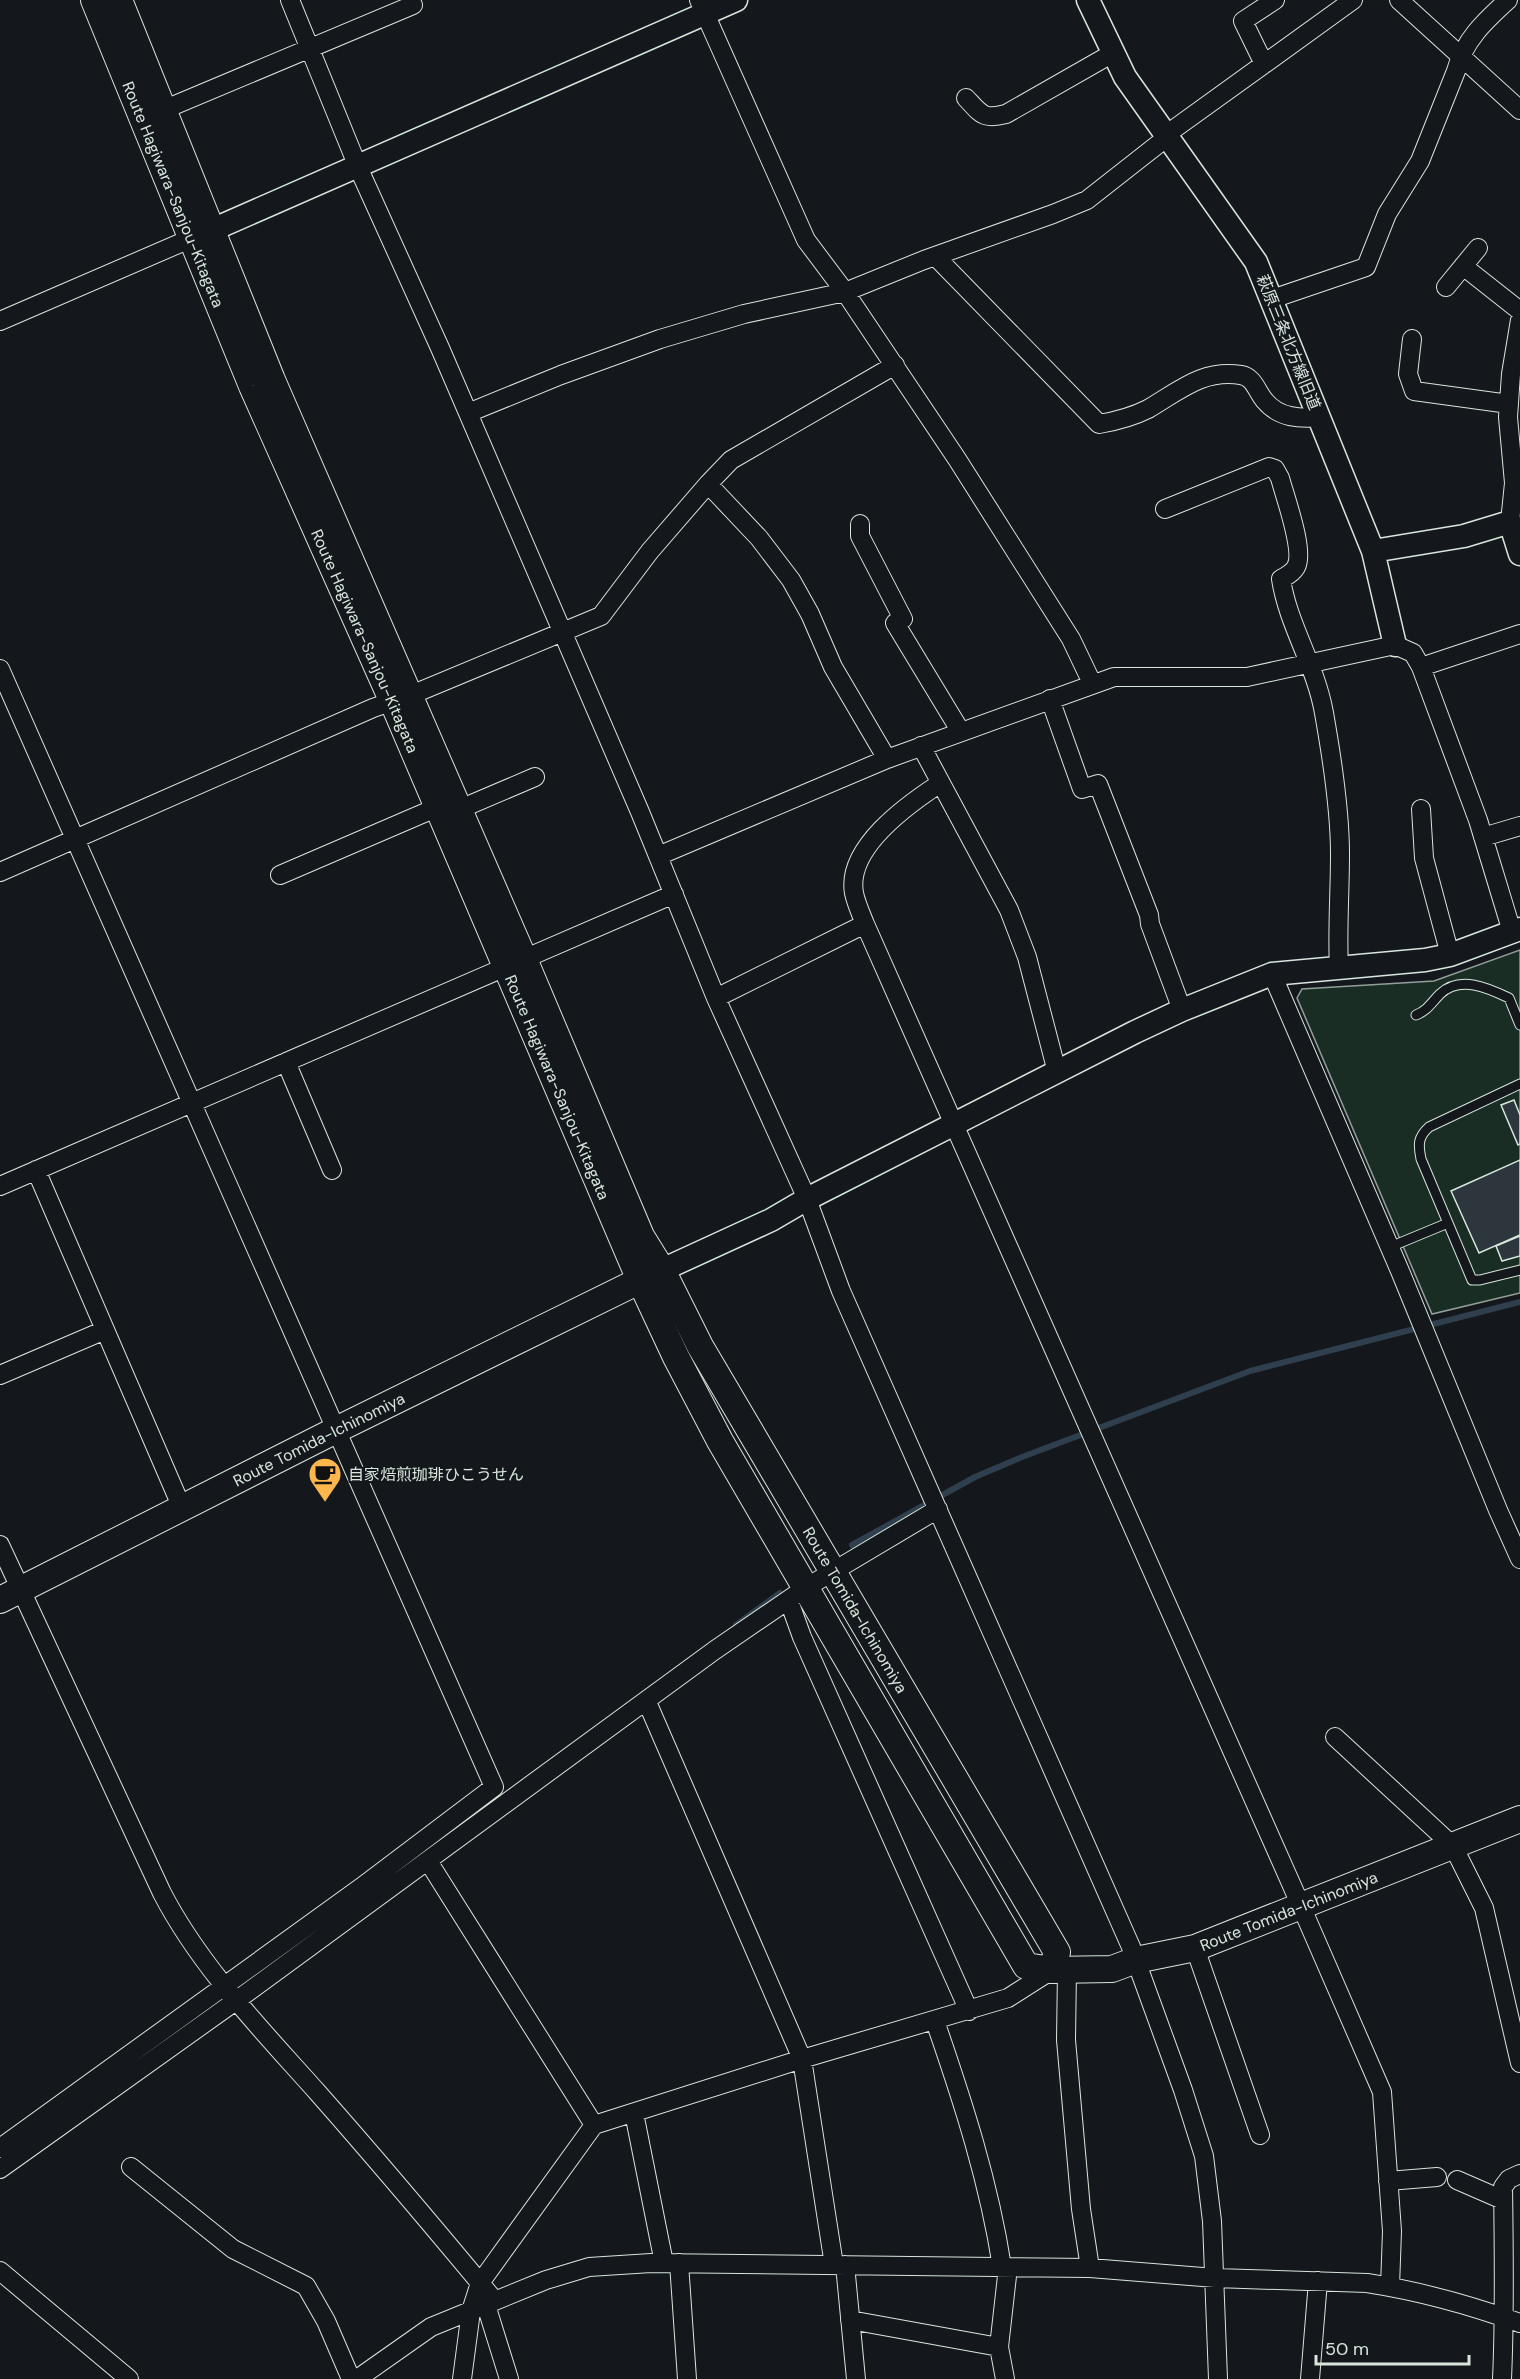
<svg xmlns="http://www.w3.org/2000/svg" width="1520" height="2379" viewBox="0 0 1520 2379" font-family="'DM Sans','Noto Sans JP',sans-serif">
<rect width="100%" height="100%" fill="#14181c"/>
<path fill="#1a2d24" stroke="#939e99" stroke-width="1.5" d="M1520,950v343l-88,21 -135,-316 5,-9 132,-8z"/>
<g fill="none" stroke-linecap="round" stroke-linejoin="round">
<path stroke="#2f3f4d" stroke-width="6" d="M852,1545l123,-68 47,-20 228,-86 270,-69
M736,1625l44,-32
M431,1848l28,-21
M183,2027l65,-46"/>
</g>
<path fill="#2c363c" stroke="#d8e6dc" stroke-width="1.5" d="M1514,1100l6,15v29l-2,1 -17,-40z
M1520,1160v75l-41,18 -28,-62z
M1520,1236v20l-18,5 -6,-15z"/>
<g fill="none" stroke-linecap="round" stroke-linejoin="round">
<g stroke="#d8e6dc" stroke-width="11">
<path id="service" d="M1416,1015c12,-5 15,-12 24,-21 20,-19 48,-6 69,4l11,27
M1520,1084l-91,43c-11,10 -11,17 -8,32l51,121h8l40,-10
M1390,1247l58,-24"/>
</g>
<g stroke="#d8e6dc" stroke-width="20">
<path id="minor" d="M290,0l68,167 82,181 200,464 76,186 91,201 34,92 290,656 52,143 21,66 8,65 6,158
M699,0l107,240 39,52 112,167 114,180 21,44
M1399,0l121,110
M1264,64l-21,-43 32,-21
M966,98c15,16 17,22 40,16l107,-61
M163,110l250,-105
M935,256l164,168c18,-3 33,-7 49,-15 31,-18 54,-40 93,-34 13,2 16,17 24,26 14,17 35,18 55,16
M1463,266l57,45
M1446,287l32,-39
M1272,299l94,-32 21,-53 33,-53 36,-90c8,-31 29,-50 52,-71
M0,321l192,-83
M1412,339l-4,35 6,17 95,13
M468,413l93,-38 99,-36 84,-25 101,-22 79,-32 129,-46 34,-14 79,-62 8,-9 179,-129
M708,484l51,54 32,42 19,34 23,53 54,92
M1165,509l104,-42 6,2 5,9c5,19 25,73 16,89 -4,7 -10,9 -15,12 7,46 35,87 43,134 8,45 16,96 16,141 0,39 -3,77 -1,115
M1510,522l4,-39 -6,-66 3,-43 9,-54
M860,524v12l43,83 -8,4 66,109
M1421,667l57,153 34,112
M0,669l494,1118 -131,99 -363,262
M1050,699l32,90 16,-5 51,131 1,9 32,86
M921,746l88,164 18,47 30,115
M939,784c-32,21 -93,64 -85,109 2,10 7,21 11,31l436,982 81,186 10,139 -2,56
M460,809l75,-32
M1421,809l3,49 26,97
M1483,837l37,-11
M658,856l229,-97 227,-82h133l148,-32 18,8 8,14 99,-33
M0,872l373,-164 38,-13 190,-79 49,-65 58,-67 23,-24 164,-95
M280,875l158,-68
M1272,974l128,297 98,239 22,49
M716,998l149,-74
M286,1062l46,108
M36,1170l146,338
M0,1186l674,-292
M0,1375l105,-45
M0,1545l162,348c39,75 100,137 156,200 60,68 119,138 177,208
M789,1601l13,36 167,374
M647,1702l155,357 32,206
M1335,1737l118,109 31,62 36,155
M428,1861l166,264
M1195,1948l65,187
M1067,1970l-1,70 15,169 9,59
M935,2021c28,81 54,161 67,246
M634,2113l30,150
M131,2167l102,82 73,37 20,35 25,58
M0,2169l237,-169 478,-350 92,-63 131,-78
M1457,2180l46,20
M1388,2181l49,-4
M679,2263l8,116
M845,2265l11,114
M0,2271l129,108
M486,2305l23,74
M850,2320l149,27
M357,2379l74,-52 115,-47 43,-13 62,-4 439,5 125,10 152,5c52,8 103,22 153,40
M462,2379l9,-68 9,-28 114,-158 208,-66 206,-61 44,-28
M1005,2379l-6,-32 9,-80
M1310,2379l8,-98
M1502,2379c3,-64 2,-128 1,-192l6,-8 11,-5"/>
</g>
<g stroke="#d8e6dc" stroke-width="25">
<path id="tertiary" d="M1088,0l37,77 131,185 117,289 22,94
M196,237l540,-237
M1373,551l91,-15 46,-14 10,32
M662,1270l109,-50 36,-21 328,-167 47,-22 90,-36 153,-14 25,-5 70,-26"/>
</g>
<g stroke="#d8e6dc" stroke-width="28">
<g id="secondary">
<path id="s1" d="M94,0l158,386 140,314 248,580 36,77 44,84 306,525 26,4 60,-1 24,-9 59,-12 325,-129"/>
<path id="s2" d="M119,0l153,380 252,579 117,277 21,34 38,76 357,606 -5,18"/>
<path id="s3" d="M0,1600l336,-170 319,-157"/>
</g>
</g>
<use href="#service" stroke="#14181c" stroke-width="9"/>
<use href="#minor" stroke="#14181c" stroke-width="18"/>
<use href="#tertiary" stroke="#14181c" stroke-width="22"/>
<use href="#secondary" stroke="#14181c" stroke-width="26"/>
</g>
<defs>
<g id="cafe-pin" transform="scale(1.725)"><path d="M0 17L-7.5 6A9.5 9.5 0 1 1 7.5 6Z" fill="#ffb74d" stroke="#14181c"/><path d="M-5.5-4.5H6V0H3Q3 3.5 0 3.5H-2.5Q-5.5 3.5-5.5 0ZM3-3.2v2h1.7v-2ZM-6 4.5H4V6H-6Z" fill="#111"/></g>
</defs>
<g fill-rule="evenodd">
<use href="#cafe-pin" x="325" y="1474"/>
</g>
<g text-anchor="middle" stroke-width="4.5" stroke-linejoin="round" paint-order="stroke">
<g font-size="16" fill="#d8e6dc" stroke="#14181c">
<text dy="6" stroke="none"><textPath href="#s1" startOffset="210">Route Hagiwara-Sanjou-Kitagata</textPath></text>
<text transform="translate(1289 342) rotate(68)" y="6">萩原三条北方線旧道</text>
<text dy="6" stroke="none"><textPath href="#s1" startOffset="696">Route Hagiwara-Sanjou-Kitagata</textPath></text>
<text dy="6" stroke="none"><textPath href="#s1" startOffset="1182">Route Hagiwara-Sanjou-Kitagata</textPath></text>
<text dy="6" stroke="none"><textPath href="#s3" startOffset="357">Route Tomida-Ichinomiya</textPath></text>
<text dy="6" stroke="none"><textPath href="#s2" startOffset="1773">Route Tomida-Ichinomiya</textPath></text>
<text dy="6" stroke="none"><textPath href="#s1" startOffset="2452">Route Tomida-Ichinomiya</textPath></text>
</g>
<g font-size="16" fill="#d8e6dc" stroke="#14181c" text-anchor="start">
<text x="348" y="1480">自家焙煎珈琲ひこうせん</text>
</g>
</g>
<path d="M1316 2355v9h153v-9" fill="none" stroke="#d8e6dc" stroke-width="3"/>
<text x="1325" y="2355" font-size="18" fill="#d8e6dc" stroke="#14181c" stroke-width="4.5" paint-order="stroke">50 m</text>
</svg>
